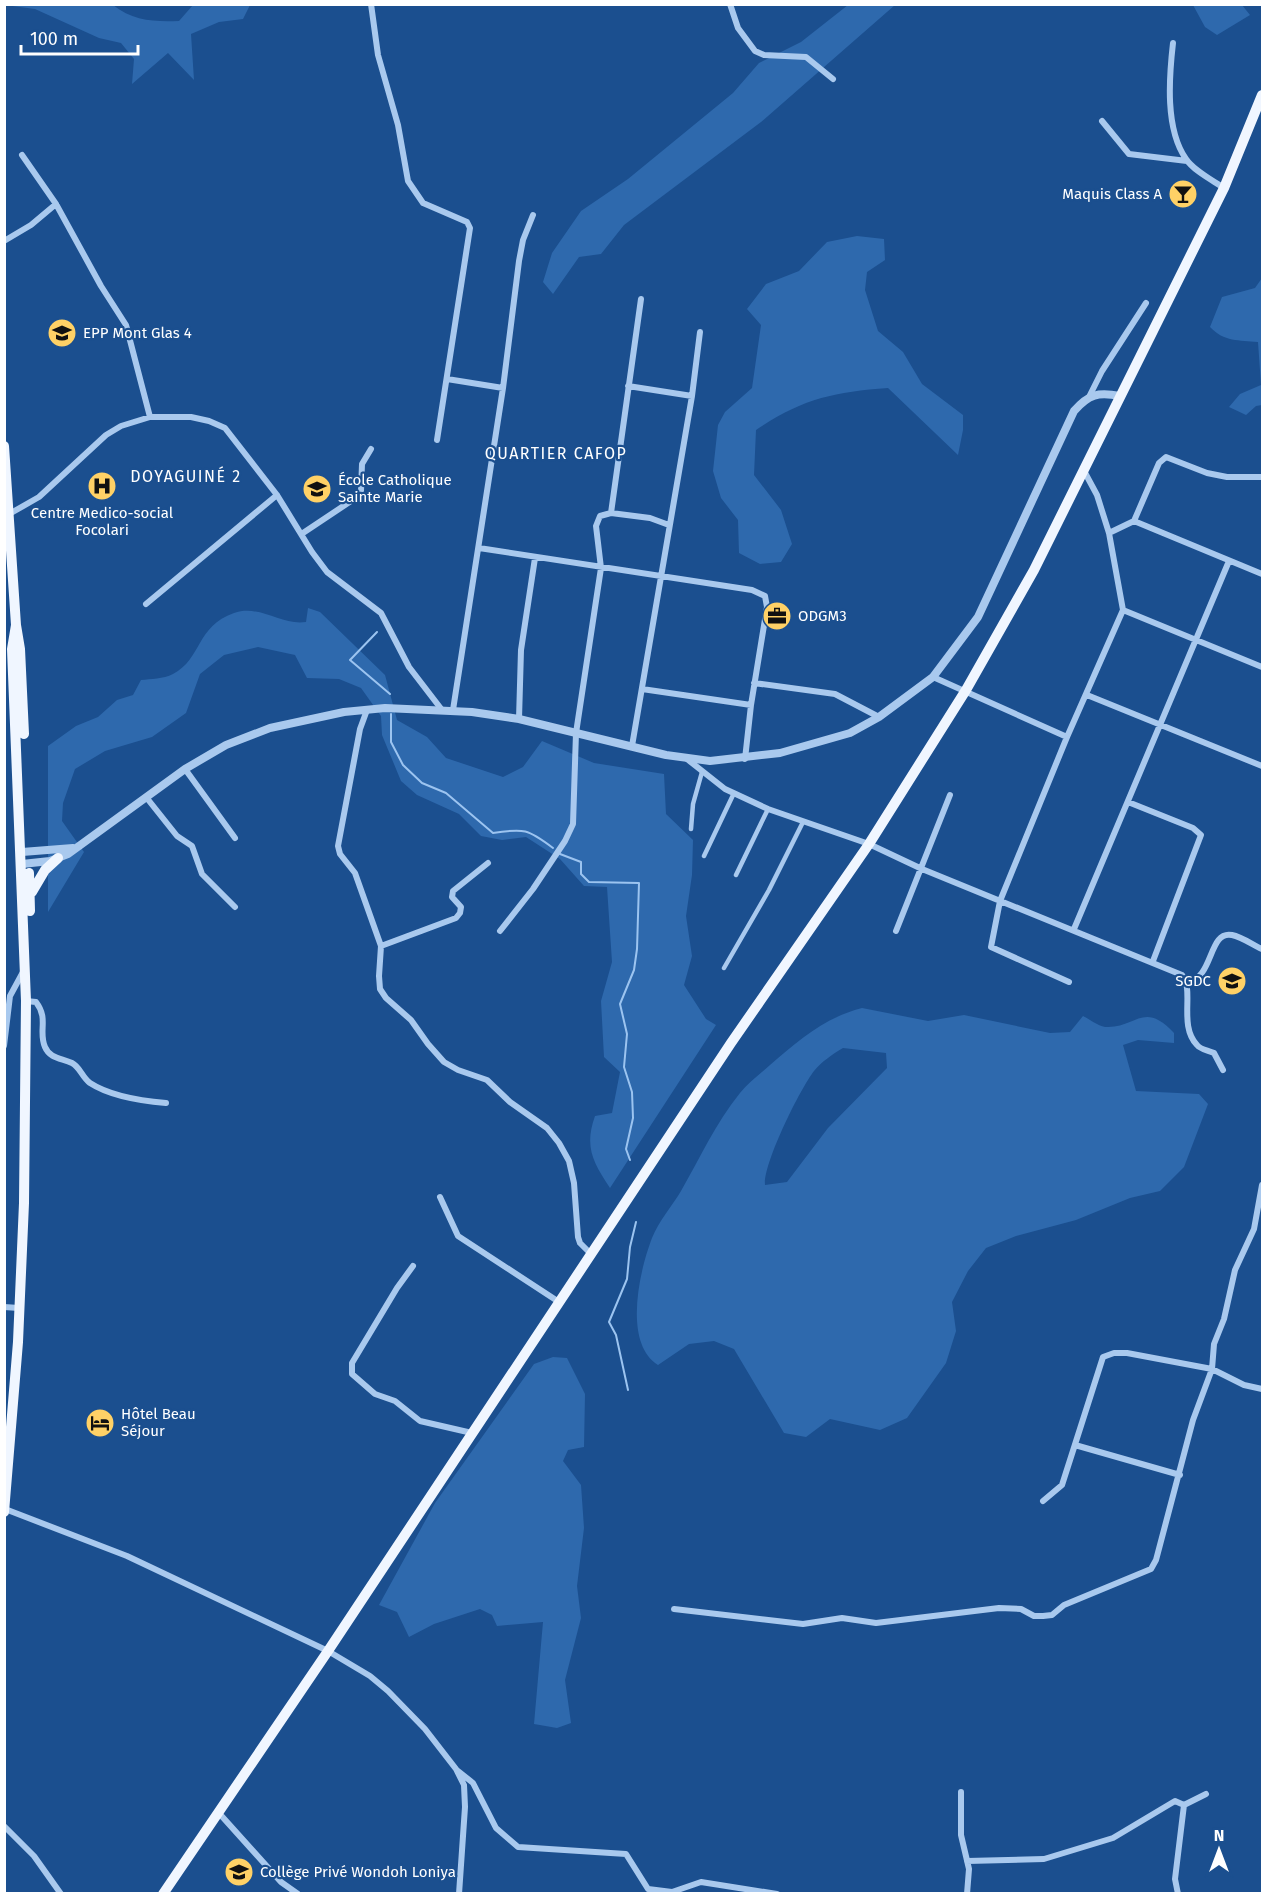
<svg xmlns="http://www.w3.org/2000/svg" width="1267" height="1898" viewBox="0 0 1267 1898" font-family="'Fira Sans',sans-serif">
<rect width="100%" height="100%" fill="#1b4f8f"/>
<path fill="#2e69ad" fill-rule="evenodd" d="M5,5h108c20,16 42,17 66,16l14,-16h57l-7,14 -24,3 -28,12 3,46 -26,-27 -36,31 2,-25 -13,-16 -22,-5 -64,-29z
M848,5h47l-134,117 -137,103 -23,29 -22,3 -26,37 -10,-12 9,-29 29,-42 47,-32 105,-86 26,-30 42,-21z
M1193,5h49l8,10 -33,20 -12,-8z
M857,236l27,3 1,21 -18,12 -2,18 13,41 25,21 19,32 41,31v15l-5,25 -70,-67c-55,4 -86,11 -132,42l-2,45 27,35 11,34 -11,18 -21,2 -21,-11 -1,-33 -17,-22 -8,-27 5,-46 7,-13 27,-24 9,-63 -14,-16 19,-25 33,-13 28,-29z
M1262,278v127l-6,1 -10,9 -17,-8 11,-13 21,-9 -3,-43c-19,-2 -34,0 -48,-15l12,-30 33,-9z
M308,608l12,4 65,63 12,45 30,17 19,21 57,19 20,-10 19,-26 52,22 70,11 2,40 27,26 -1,35 -6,41 6,40 -8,29 22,34 10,6 -106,163c-17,-26 -26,-41 -15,-72l17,-3 8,-41 -16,-15 -3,-56 11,-39 -5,-75 -23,-1 -24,-27 -34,-22 -24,3 -21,-4 -22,-22 -42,-19 -16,-14 -19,-46 -1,-19 -20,-28 -22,-9 -32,-1 -12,-23 -37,-8 -34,8 -24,19 -14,39 -34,24 -47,14 -30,18 -12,34 -1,18 22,31 -36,60v-166l28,-20 22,-9 19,-17 16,-5 8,-15c10,-1 22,-1 32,-6 29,-15 23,-48 61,-61 26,-9 48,13 72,9z
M862,1008l66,13 36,-6 86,18 20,-1 13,-16c6,3 15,10 22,11 31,2 38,-27 69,6v10l-36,-3 -15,5 13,46 63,3 9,10 -24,63 -24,24 -30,7 -54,22 -60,16 -30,12 -18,23 -16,31 4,29 -10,32 -39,55 -27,12 -50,-11 -24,18 -22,-4 -50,-84 -20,-8 -25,3 -31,21c-35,-22 -19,-93 -6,-127 7,-17 20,-32 29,-47 19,-33 34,-67 59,-98 8,-10 20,-19 30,-28 29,-25 54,-47 92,-57zM843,1048l43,5 1,15 -59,60 -41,54 -22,3c-2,-21 35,-96 49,-114 7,-9 19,-17 29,-23z
M553,1357l14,1 18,36 -1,53 -16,3 -5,11 18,24 3,43 -7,58 4,32 -16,62 6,43 -14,5 -23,-4 9,-102 -46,4 -5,-11 -12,-6 -46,15 -25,13 -12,-25 -18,-7 56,-102 99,-139z"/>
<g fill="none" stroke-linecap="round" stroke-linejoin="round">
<path stroke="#9cc4f0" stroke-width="2" d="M377,632l-27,28 40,34
M391,714v28l12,23 19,18 24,10 47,40c31,-5 35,-4 60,15
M560,854l21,8v12l8,8 50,1 -2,66 -3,21 -14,34 7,30 -3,33 8,25 1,26 -7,31 4,11
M628,1390l-12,-55 -7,-13 18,-43 3,-32 6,-25"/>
<path stroke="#a9c9ee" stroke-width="4.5" d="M691,829l2,-25 9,-32
M704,856l30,-63
M736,875l32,-66
M724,968l45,-78 34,-68"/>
<path stroke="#a9c9ee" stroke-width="6" d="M371,4l7,51 20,70 10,56 15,22 44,19 3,6 -33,212
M730,4l8,24 17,23 9,4 42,2 27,22
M1173,43c-4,35 -8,86 13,116 8,12 26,21 38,29
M1102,121l27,33 58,7
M22,155l34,49 45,82 25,39 24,92
M4,241l27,-16 25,-21
M447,379l56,9
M628,386l64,10
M1090,395l12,-24 44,-68
M11,513l28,-16 67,-62 15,-9 29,-9h41l18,4 16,7 52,67 35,57 15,20 54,41 28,54 33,43
M611,513l39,5 19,7
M1134,521l25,-58 7,-6 41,16 20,4h35
M303,533l54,-36 4,-6 1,-27 9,-15
M1109,533l25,-12 128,53
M479,548l273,42 13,6 2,11 -16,98 -6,54
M146,604l131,-109
M1123,610l139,57
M933,677l134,60
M754,683l81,11 44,23
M642,689l109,16
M1087,695l175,71
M367,710l-7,19 -22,117 2,8 15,19 26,73 -2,30 1,13 6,9 25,22 17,24 16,18 14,8 29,10 23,22 37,26 12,15 10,18 5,22 4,54 2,6 11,11
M453,710l50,-322 16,-127 4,-21 10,-25
M519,719l2,-69 14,-92
M632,746l60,-350 8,-64
M687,759l38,30 43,20 101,35 53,25 260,106c13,15 -4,50 15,70 4,5 11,5 17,8l9,17
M185,769l50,69
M146,797l31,39 15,10 10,28 33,33
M1128,802l65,26 8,7 -48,126
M1074,929l155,-368
M500,931l33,-42 32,-48 8,-17 3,-91 25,-165 -5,-42 4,-10 11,-3 30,-214
M896,931l54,-136
M381,946l75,-28 4,-5 1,-6 -9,-10 1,-6 35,-28
M1069,982l-78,-35 9,-46 67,-164 56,-127 -14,-77 -12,-38 -14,-26
M1187,982c27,-3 21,-52 45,-47 10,2 21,10 30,14
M26,1001l10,1c13,17 2,29 9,45 5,12 17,11 27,16 8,4 10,14 18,20 20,13 52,18 76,20
M4,1046l6,-50 13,-24
M440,1197l18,39 101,66
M413,1266l-16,22 -45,75v11l23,20 20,7 25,20 52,12
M4,1307l15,1
M1075,1445l105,30
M1043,1501l19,-16 41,-128 11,-4h13l85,16 32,16 18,4
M5,1509l122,47 201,95 42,25 18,15 37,38 31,40 8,16 1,22 -6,87
M674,1609l129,15 39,-6 34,5 123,-15 22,1 13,7h9l9,-1 12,-10 87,-36 5,-9 37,-140 19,-51 2,-25 10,-25 11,-49 19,-41 8,-44
M458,1771l15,12 23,45 22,19 108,7 22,35 24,3 29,-10 76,12
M961,1792v43l8,34 -2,25
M218,1812l63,70 17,12
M4,1826l30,30 27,38
M967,1861l77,-2 69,-21 62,-37 9,4 22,-11
M1178,1894l-3,-15 9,-74"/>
<path stroke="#a9c9ee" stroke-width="8" d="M22,852l51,-4
M22,864l28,-3 18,-7 117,-85 41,-24 44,-17 74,-16 41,-4 87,4 47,7 147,36 44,6 70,-8 70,-20 29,-16 54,-40 45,-60 96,-206c15,-17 24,-19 46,-15"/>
<path stroke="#f0f6ff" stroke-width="10" d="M4,446l12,179 4,24 4,85
M29,873l1,38
M32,892l13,-22 13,-12
M4,1512l14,-170 6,-139 2,-202 -14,-352 4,-24
M163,1894l165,-243 403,-608 138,-199 97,-154 68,-120 102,-205 88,-177 38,-93"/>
</g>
<defs>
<g id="bar-disc" transform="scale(1.5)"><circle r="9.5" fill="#ffd166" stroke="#1b4f8f"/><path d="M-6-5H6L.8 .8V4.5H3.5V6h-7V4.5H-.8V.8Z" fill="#111"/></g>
<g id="school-disc" transform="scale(1.5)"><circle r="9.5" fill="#ffd166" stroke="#1b4f8f"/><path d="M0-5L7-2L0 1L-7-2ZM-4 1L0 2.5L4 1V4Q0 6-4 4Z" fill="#111"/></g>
<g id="hospital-disc" transform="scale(1.5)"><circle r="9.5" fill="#ffd166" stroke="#1b4f8f"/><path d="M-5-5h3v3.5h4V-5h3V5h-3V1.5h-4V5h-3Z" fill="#111"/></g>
<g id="office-disc" transform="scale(1.5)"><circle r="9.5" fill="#ffd166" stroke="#1b4f8f"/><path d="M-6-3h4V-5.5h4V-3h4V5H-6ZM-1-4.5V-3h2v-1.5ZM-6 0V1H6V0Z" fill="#111"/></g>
<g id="hotel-disc" transform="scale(1.5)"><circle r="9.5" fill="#ffd166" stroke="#1b4f8f"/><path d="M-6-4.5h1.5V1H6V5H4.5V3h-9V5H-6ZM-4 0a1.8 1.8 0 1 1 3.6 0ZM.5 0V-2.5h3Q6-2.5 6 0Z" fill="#111"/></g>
</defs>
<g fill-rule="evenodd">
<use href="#bar-disc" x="1183" y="194"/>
<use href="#school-disc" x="62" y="333"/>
<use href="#hospital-disc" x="102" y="486"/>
<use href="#school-disc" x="317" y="489"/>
<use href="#office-disc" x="777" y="616"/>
<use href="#school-disc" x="1232" y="981"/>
<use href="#hotel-disc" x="100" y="1423"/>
<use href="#school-disc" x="239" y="1872"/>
</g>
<g text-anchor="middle" stroke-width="4.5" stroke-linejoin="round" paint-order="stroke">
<g font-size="15" fill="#fff" stroke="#1b4f8f" text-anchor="start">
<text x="1162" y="199" text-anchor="end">Maquis Class A</text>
<text x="83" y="338">EPP Mont Glas 4</text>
<text x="338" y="485">École Catholique<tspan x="338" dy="17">Sainte Marie</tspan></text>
<text x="102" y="518" text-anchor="middle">Centre Medico-social<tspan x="102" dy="17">Focolari</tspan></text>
<text x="798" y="621">ODGM3</text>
<text x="1211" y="986" text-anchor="end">SGDC</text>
<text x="121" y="1419">Hôtel Beau<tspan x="121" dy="17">Séjour</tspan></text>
<text x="260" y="1877">Collège Privé Wondoh Loniya</text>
</g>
<g font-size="16" letter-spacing="1.5" fill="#fff" stroke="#1b4f8f">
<text x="556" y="459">QUARTIER CAFOP</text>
<text x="186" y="482">DOYAGUINÉ 2</text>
</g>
</g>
<rect width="1267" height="1898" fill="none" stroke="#ffffff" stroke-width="12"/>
<g transform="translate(1219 1850)" stroke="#1b4f8f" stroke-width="4.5" paint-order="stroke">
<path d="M0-4.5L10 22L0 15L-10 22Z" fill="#ffffff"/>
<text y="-9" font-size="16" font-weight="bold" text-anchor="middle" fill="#ffffff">N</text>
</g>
<path d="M21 45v9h117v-9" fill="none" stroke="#ffffff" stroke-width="3"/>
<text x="30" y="45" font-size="18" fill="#ffffff" stroke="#1b4f8f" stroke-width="4.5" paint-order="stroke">100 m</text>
</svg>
